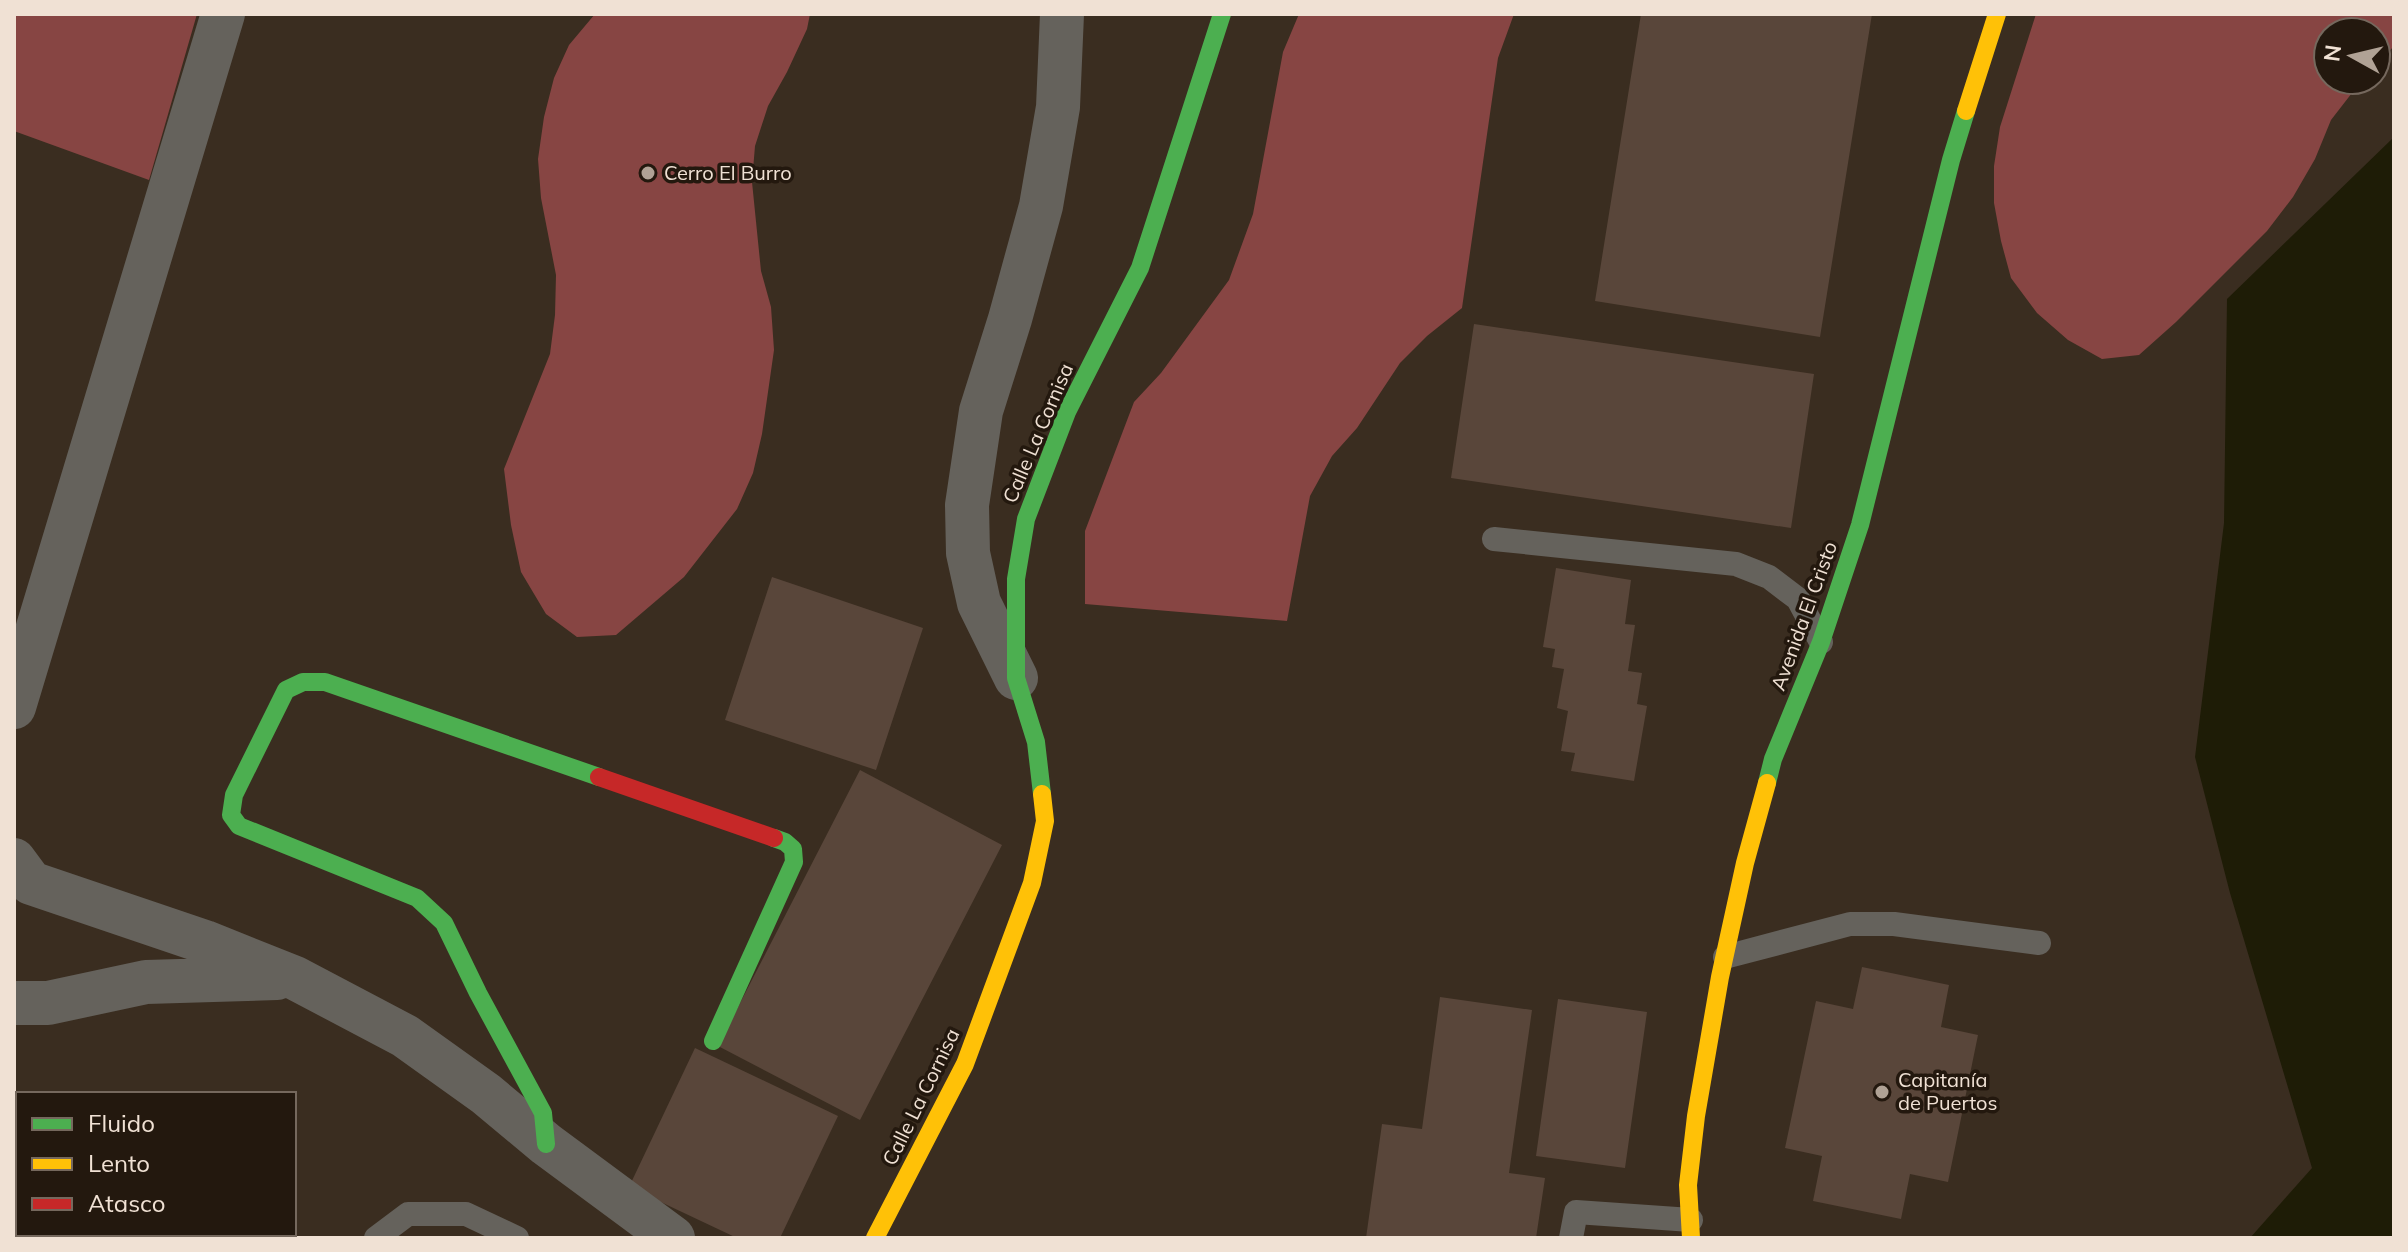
<svg xmlns="http://www.w3.org/2000/svg" width="2408" height="1252" viewBox="0 0 2408 1252" font-family="Mulish,sans-serif">
<rect width="100%" height="100%" fill="#3a2d20"/>
<path fill="#874543" d="M14,14h183l-48,166 -135,-49z
M595,14h215l-3,15 -20,43 -19,34 -13,40 -3,36 9,89 10,36 3,43 -12,84 -9,39 -16,36 -53,68 -68,58 -39,2 -31,-23 -25,-42 -10,-47 -7,-56 46,-115 5,-39 1,-40 -15,-77 -3,-39 6,-42 10,-39 15,-33z
M1299,14h215l-16,44 -36,250 -35,28 -27,27 -43,65 -25,28 -22,40 -23,125 -202,-17v-73l49,-129 27,-29 68,-93 24,-66 30,-162z
M2036,14h358v32l-18,19v-33h-48v48h34l-31,40 -16,39 -22,38 -26,34 -91,91 -37,33 -37,4 -34,-19 -31,-27 -26,-35 -10,-37 -7,-38v-37l6,-39z"/>
<path fill="#1e1c06" d="M2394,137v1101h-144l62,-70 -82,-275 -35,-136 29,-234 3,-224z"/>
<path fill="#59463a" d="M1641,14h231l-52,323 -225,-36z
M1474,324l340,50 -23,154 -340,-50z
M1556,568l75,12 -6,44 10,1 -7,46 14,2 -5,31 10,2 -13,75 -63,-10 4,-18 -14,-2 7,-40 -11,-3 7,-39 -12,-2 3,-18 -12,-2z
M772,577l151,51 -47,142 -151,-50z
M860,770l142,75 -142,275 -142,-74z
M1862,967l87,18 -8,42 37,8 -30,147 -38,-8 -9,45 -88,-18 9,-45 -37,-8 31,-147 37,8z
M1440,997l92,13 -23,163 36,5 -9,60h-170l16,-114 40,5z
M1558,999l89,13 -22,156 -89,-12z
M695,1048l143,68 -58,122h-43l-108,-51z"/>
<g fill="none" stroke-linecap="round" stroke-linejoin="round">
<path stroke="#65625c" stroke-width="24" d="M1494,539l242,25 33,13 29,22 23,43
M1725,957l125,-33h44l145,19
M376,1238l32,-24h58l51,24
M1571,1238l5,-26 115,8"/>
<path stroke="#65625c" stroke-width="44" d="M1016,678l-37,-75 -11,-50 -1,-48 14,-94 29,-92 31,-113 17,-99 4,-93
M14,707l209,-693
M14,860l17,23 174,59 90,36 110,58 81,58 60,50 127,94
M14,1003h34l98,-21 131,-4"/>
<path stroke="#4caf50" stroke-width="18" d="M1767,783l6,-24 48,-117 39,-117 91,-365 15,-49
M1042,794l-6,-52 -20,-64v-99l10,-60 41,-107 73,-144 82,-254
M713,1041l81,-179 -1,-13 -8,-7 -11,-4
M546,1144l-3,-31 -65,-120 -34,-70 -27,-25 -178,-72 -8,-11 3,-20 52,-105 17,-8h22l274,95"/>
<path stroke="#ffc107" stroke-width="18" d="M1966,111l31,-97
M875,1238l90,-174 67,-181 13,-62 -3,-27
M1691,1238l-3,-53 8,-69 24,-139 25,-114 22,-80"/>
<path stroke="#c62828" stroke-width="18" d="M599,777l175,61"/>
</g>
<g fill="#b0a295" stroke="#23180e" stroke-width="3">
<circle cx="648" cy="173" r="8"/>
<circle cx="1882" cy="1092" r="8"/>
</g>
<g text-anchor="middle" stroke-width="7" stroke-linejoin="round" paint-order="stroke">
<g font-size="20" fill="#f0e1d4" stroke="#23180e" text-anchor="start">
<text x="664" y="180">Cerro El Burro</text>
<text x="1898" y="1087">Capitanía<tspan x="1898" dy="23">de Puertos</tspan></text>
</g>
<g font-size="20" fill="#f0e1d4" stroke="#23180e">
<text transform="translate(1038 433) rotate(-67)" y="7">Calle La Cornisa</text>
<text transform="translate(1804 616) rotate(-70)" y="7">Avenida El Cristo</text>
<text transform="translate(921 1097) rotate(-64)" y="7">Calle La Cornisa</text>
</g>
</g>
<rect width="2408" height="1252" fill="none" stroke="#f0e1d4" stroke-width="32"/>
<rect x="16" y="1092" width="280" height="144" fill="#23180e" stroke="#75685d" stroke-width="2"/>
<rect x="32" y="1118" width="40" height="12" fill="#4caf50" stroke="#75685d" stroke-width="2"/>
<text x="88" y="1132" font-size="24" fill="#f0e1d4">Fluido</text>
<rect x="32" y="1158" width="40" height="12" fill="#ffc107" stroke="#75685d" stroke-width="2"/>
<text x="88" y="1172" font-size="24" fill="#f0e1d4">Lento</text>
<rect x="32" y="1198" width="40" height="12" fill="#c62828" stroke="#75685d" stroke-width="2"/>
<text x="88" y="1212" font-size="24" fill="#f0e1d4">Atasco</text>
<g transform="translate(2352 56) rotate(278)"><circle r="38" fill="#23180e" stroke="#75685d" stroke-width="2"/>
<path d="M0-6L14 30L0 20L-14 30Z" fill="#b0a295"/>
<text y="-12" font-size="22" font-weight="bold" text-anchor="middle" fill="#f0e1d4">N</text>
</g>
</svg>
